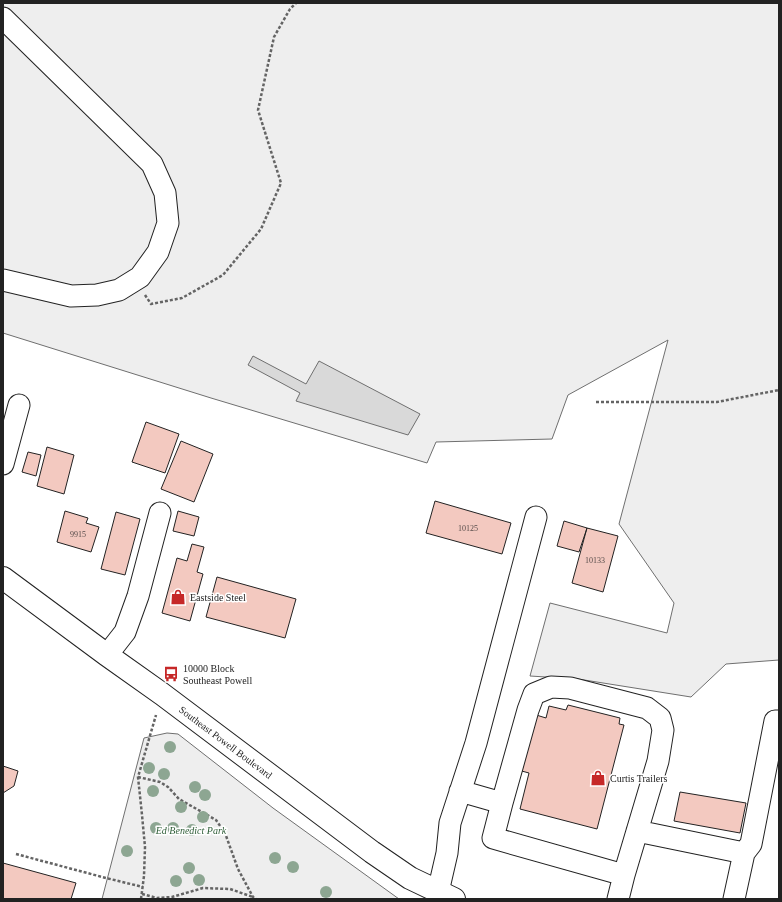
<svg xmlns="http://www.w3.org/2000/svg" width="782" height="902" viewBox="0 0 782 902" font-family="Georgia,serif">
<rect width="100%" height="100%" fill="#fff"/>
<path fill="#eee" stroke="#6f6f6f" d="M3,3h776v657l-53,4 -35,33 -113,-18 -48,-3 20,-73 117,30 7,-30 -55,-79 49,-184 -100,55 -16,44 -116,3 -9,21 -216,-65 -208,-65z
M167,733l11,1 95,74 126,91h-297l42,-161z"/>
<path fill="#d9d9d9" stroke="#6f6f6f" d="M253,356l53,28 13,-23 101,53 -12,21 -112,-34 4,-8 -52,-28z"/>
<path fill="#f3c9c0" stroke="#222" d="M146,422l33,12 -14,39 -33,-11z
M181,441l32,13 -19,48 -33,-13z
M47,447l27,8 -10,39 -27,-8z
M28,452l13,3 -5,21 -14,-4z
M435,501l76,22 -9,31 -76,-21z
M65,511l23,7 -2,5 13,4 -8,25 -34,-10z
M178,511l21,6 -5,19 -21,-5z
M116,512l24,7 -15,56 -24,-6z
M564,521l23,7 -8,24 -22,-6z
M587,528l31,8 -15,56 -31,-9z
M192,544l12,3 -7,25 6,2 -13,47 -28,-8 15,-55 10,3z
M217,577l79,22 -11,39 -79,-21z
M568,705l52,13 -1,6 5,1 -27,104 -77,-20 9,-36 -11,-3 15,-56 13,4 3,-12 17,4z
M3,766l15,5 -4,15 -11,7z
M680,792l66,11 -6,30 -66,-12z
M3,863l73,20 -5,16h-68z"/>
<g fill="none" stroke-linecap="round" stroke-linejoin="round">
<g stroke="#222" stroke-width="23">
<path id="minor" d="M3,18l149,146 13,29 3,30 -10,29 -18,25 -21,13 -22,5 -26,1 -68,-16
M3,464l16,-59
M107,655l18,-23 13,-36 22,-83
M460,791l42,12 -9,35 131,37 -6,24
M502,803l26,-93 6,-16 17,-7 19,1 77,20 13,10 3,12 -5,31 -34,114
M637,831l107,22 7,-9 24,-123h4
M438,892l9,-39 3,-30 26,-80 60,-226
M734,899l10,-46"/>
</g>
<g stroke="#222" stroke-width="24">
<path id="major" d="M3,578l104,77 55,39 210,158 38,26 44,21"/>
</g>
<path stroke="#646464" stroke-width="2.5" stroke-dasharray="3 2" stroke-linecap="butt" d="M145,295l6,9 31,-6 41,-23 38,-46 20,-46 -23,-73 16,-73 16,-28 6,-6
M596,402h121l62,-12
M138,777l22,5 8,5 11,12 37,21 9,13 13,36 15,28 3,2
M16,854l90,24 37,9
M142,894l15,4 15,-1 31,-9 27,1 23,8
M141,899l3,-23 1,-29 -3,-32 -4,-38 18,-62"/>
<use href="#minor" stroke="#fff" stroke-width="21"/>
<use href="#major" stroke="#fff" stroke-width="22"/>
</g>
<g fill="#8da692">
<circle cx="170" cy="747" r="6"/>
<circle cx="149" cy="768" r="6"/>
<circle cx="164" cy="774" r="6"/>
<circle cx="195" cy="787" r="6"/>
<circle cx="153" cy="791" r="6"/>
<circle cx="205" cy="795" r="6"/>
<circle cx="181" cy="807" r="6"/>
<circle cx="203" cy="817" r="6"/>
<circle cx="156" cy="828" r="6"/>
<circle cx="173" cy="828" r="6"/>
<circle cx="192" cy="830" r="6"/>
<circle cx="127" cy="851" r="6"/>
<circle cx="275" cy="858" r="6"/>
<circle cx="293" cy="867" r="6"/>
<circle cx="189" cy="868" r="6"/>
<circle cx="199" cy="880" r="6"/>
<circle cx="176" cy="881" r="6"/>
<circle cx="326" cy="892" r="6"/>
</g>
<defs>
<g id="shop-bare" transform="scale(1.2)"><path d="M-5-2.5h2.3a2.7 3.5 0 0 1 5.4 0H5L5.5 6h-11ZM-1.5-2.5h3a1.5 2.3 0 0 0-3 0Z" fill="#c62828" stroke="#fff" stroke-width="2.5" paint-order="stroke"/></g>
<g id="bus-bare" transform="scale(1.2)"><path d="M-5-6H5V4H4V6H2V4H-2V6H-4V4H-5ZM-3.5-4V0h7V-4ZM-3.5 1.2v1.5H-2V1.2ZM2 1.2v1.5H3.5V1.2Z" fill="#c62828" stroke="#fff" stroke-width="2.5" paint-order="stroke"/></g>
</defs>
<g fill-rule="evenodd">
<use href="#shop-bare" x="178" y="597"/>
<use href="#bus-bare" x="171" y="674"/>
<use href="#shop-bare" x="598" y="778"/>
</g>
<g text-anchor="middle" stroke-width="3" stroke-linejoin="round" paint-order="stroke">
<g font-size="8" fill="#564c4a">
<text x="468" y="531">10125</text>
<text x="78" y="537">9915</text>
<text x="595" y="563">10133</text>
</g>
<g font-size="10" fill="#222" stroke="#fff" text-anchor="start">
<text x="190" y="601">Eastside Steel</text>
<text x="183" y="672">10000 Block<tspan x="183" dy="12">Southeast Powell</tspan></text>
<text x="610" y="782">Curtis Trailers</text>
</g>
<g font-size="10" fill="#222" stroke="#fff">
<text transform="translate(226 742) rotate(37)" y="4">Southeast Powell Boulevard</text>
</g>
<g font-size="10" font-style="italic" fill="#2f5e38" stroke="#fff">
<text x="191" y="834">Ed Benedict Park</text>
</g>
</g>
<rect width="782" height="902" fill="none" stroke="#222222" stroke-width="8"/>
</svg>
